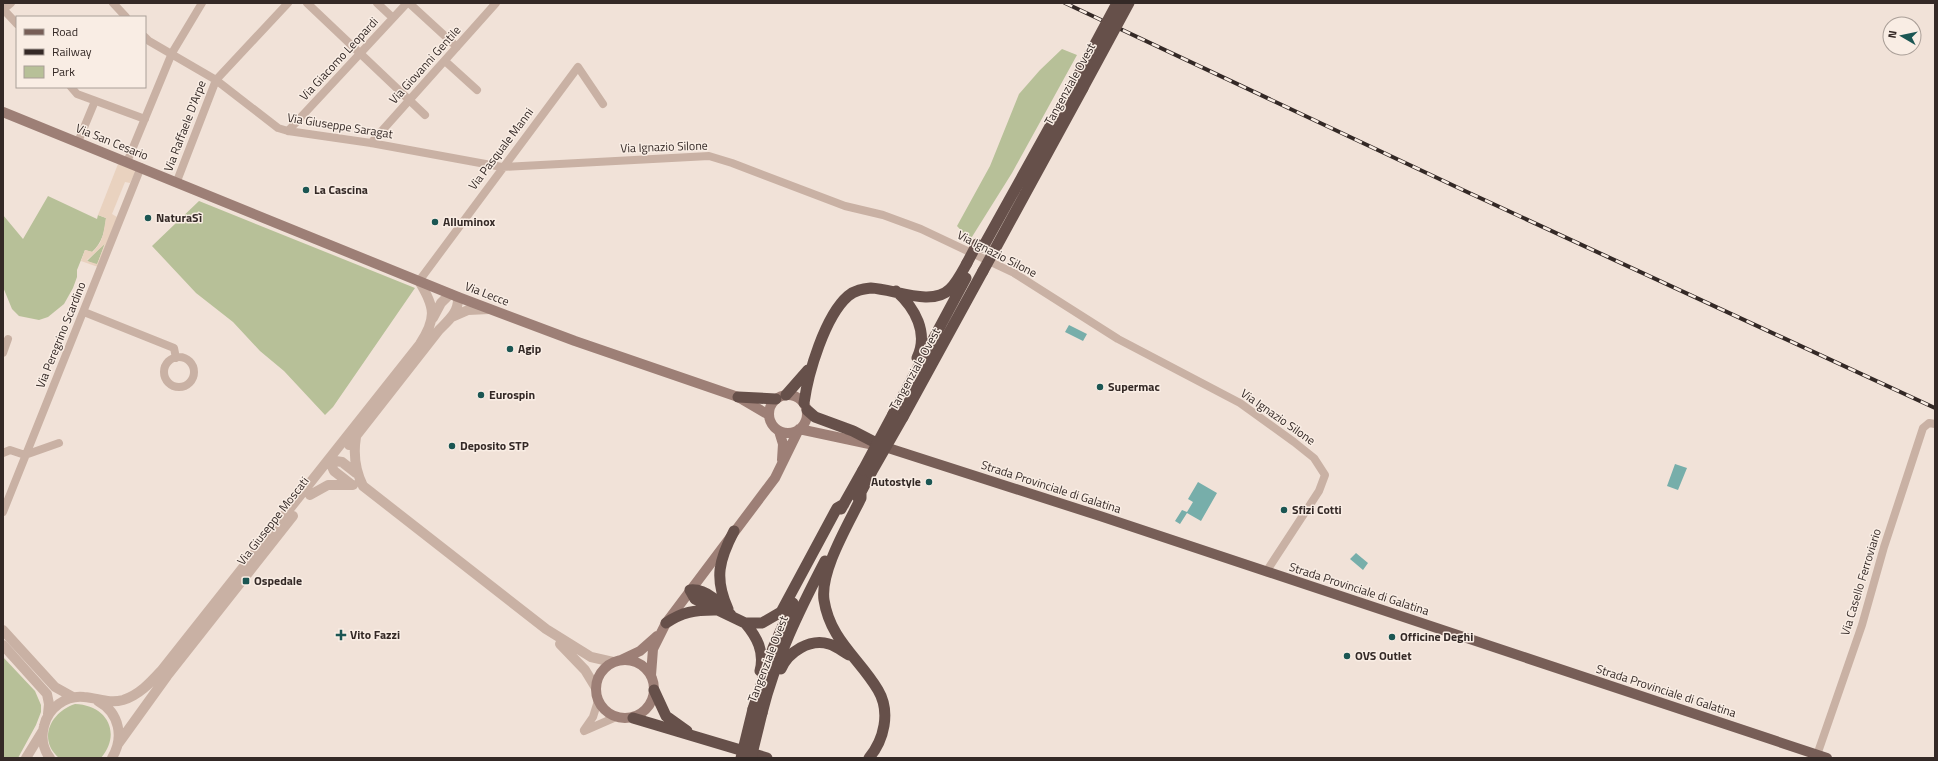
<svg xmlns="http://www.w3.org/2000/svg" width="1938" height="761" viewBox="0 0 1938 761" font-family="'Titillium Web',sans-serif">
<rect width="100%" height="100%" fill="#f1e2d8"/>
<path fill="#b7c098" d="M1062,49l15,6 -65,118 -42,67 -13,-14 33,-60 29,-72 21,-24z
M48,196l49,23 1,-4 8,3c-1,13 -4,25 -14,34l-7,-2 -8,20v7l-4,11 -9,16 -16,13 -9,3 -20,-4 -7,-7 -9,-22v-72l20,24z
M199,201l216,87 -82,119 -8,8 -41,-44 -24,-20 -27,-29 -37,-29 -44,-47z
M105,243l-8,22 -10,-4z
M3,657l32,34 6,14v7l-5,13 -18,33h-15z
M75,704c32,1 47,29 26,54h-42c-22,-19 -8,-46 16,-54z"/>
<path fill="#e9d2bf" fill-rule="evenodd" d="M118,164l16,6 1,2 -5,11 -5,-1 -13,32 5,3 -19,50 -17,-6 4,-11 8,2 7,-9 3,-8 3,-17 -8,-3zM105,244l-8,20 -10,-3v-1z"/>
<path fill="#77aeaa" d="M1069,325l18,9 -4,7 -18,-9z
M1675,464l12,4 -9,22 -11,-4z
M1198,482l19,11 -16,28 -14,-8 -7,11 -5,-3 7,-11 5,2 6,-10 -5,-3z
M1356,553l12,10 -5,7 -13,-11z"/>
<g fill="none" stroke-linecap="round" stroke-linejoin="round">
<path stroke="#c9b1a4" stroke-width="8" d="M113,3l13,14
M307,3l118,112
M377,3l16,15
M409,3l48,44
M3,9l14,15
M4,9l7,-6
M145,37l4,4 67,39 62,48 10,3 83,12 131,24 207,-11 23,7 113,43 38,9 38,14 93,44 104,66 122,64 54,39 20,16 11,17 -6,16 -53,81
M445,61l32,29
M71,87l6,7 68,25
M288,131l119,-128
M78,142l17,-41
M371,143l125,-140
M127,162l45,-109 30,-50
M177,181l39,-101 72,-77
M419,281l159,-214 25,37
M84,312l90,36 2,10
M3,353l5,-14
M164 372a15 15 0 1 1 30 0a15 15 0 1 1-30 0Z
M3,453l7,-3 15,5 34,-12
M3,512l138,-345
M584,730l9,-13 5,-16
M584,731l32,-14
M1817,755l45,-130 22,-78 39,-119 6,-5 6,1"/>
<path stroke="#c9b1a4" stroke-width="10" d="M452,317l16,-7 21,-1
M433,318l8,-15 9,-9
M356,437c-3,18 -1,33 7,49l183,143 45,28 22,5
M349,445l90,-115c10,-10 20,-18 19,-33
M352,485l-18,-14 -5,-11 13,2 14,11
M310,495l18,-10h25
M3,630l52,57 18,10
M560,644l25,26 11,18
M3,645l44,49 2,10 -1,10
M98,701c22,12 26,37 14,57
M118,744l49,-68 126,-160
M26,758l16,-26
M50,758c-7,-9 -9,-21 -6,-32 4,-18 22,-31 40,-29 14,1 25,7 39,3 16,-5 27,-17 38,-29l259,-327c17,-26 15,-37 -1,-63"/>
<path stroke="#9d7f76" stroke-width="10" d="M3,112l455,185 117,44 163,56 31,18
M769 414a19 19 0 1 1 38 0a19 19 0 1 1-38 0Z
M779,431l4,13 -1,16
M596 689a29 29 0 1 1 58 0a29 29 0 1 1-58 0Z
M621,660l19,-9 17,-15
M651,675l2,-26 13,-26 109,-145 24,-49 75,16"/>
<path stroke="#775e57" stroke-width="10" d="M882,446l218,70 727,242"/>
<path stroke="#66504a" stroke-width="11" d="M983,247l90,-162
M994,251l89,-163
M896,291c19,17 33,42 21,67
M786,395l22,-25
M738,397l38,2
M804,403c4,-30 21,-87 44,-107 7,-6 15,-7 23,-8 23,1 61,19 79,1 7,-7 12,-17 17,-26
M807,410l8,7 38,14 29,15
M893,414l73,-136
M903,417l80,-146
M861,492v6c-13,27 -41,73 -37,102 6,40 36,59 54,90 13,22 6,50 -9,68
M858,498l13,-25
M841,509l22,-39
M728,609c-14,-31 -9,-49 6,-78
M731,615c-10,-11 -25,-27 -41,-25l5,9 50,24h17l19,-11 56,-104 7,-4
M666,623c16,-11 29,-13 48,-13
M745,623c12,14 20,29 15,48
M781,669c7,-17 29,-31 48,-25 7,2 13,7 20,11
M654,690l12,26 21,15
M753,709l20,-61 20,-45
M762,713c13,-53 38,-104 63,-152
M633,718l134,40"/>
<g stroke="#342926" stroke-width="4">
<path id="rail" d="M1065,3l400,188 470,217"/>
</g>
<use href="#rail" stroke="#f9ede4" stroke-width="2.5" stroke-dasharray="8" stroke-linecap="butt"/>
<path stroke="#66504a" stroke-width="11" d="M1073,85l44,-82
M1083,88l46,-85
M967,263l10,-19
M983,271l11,-20
M863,470l30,-56
M871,473l32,-56
M741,758l12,-49
M751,758l11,-45"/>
</g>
<g fill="#1b5653" stroke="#f9ede4" stroke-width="1.5">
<circle cx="306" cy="190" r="4"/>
<circle cx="148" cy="218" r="4"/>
<circle cx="435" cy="222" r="4"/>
<circle cx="510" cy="349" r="4"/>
<circle cx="1100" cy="387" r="4"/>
<circle cx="481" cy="395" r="4"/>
<circle cx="452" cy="446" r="4"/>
<circle cx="929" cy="482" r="4"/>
<circle cx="1284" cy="510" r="4"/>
<rect x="242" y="577" width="8" height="8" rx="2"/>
<path d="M339 629h4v4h4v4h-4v4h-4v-4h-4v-4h4z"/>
<circle cx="1392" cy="637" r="4"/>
<circle cx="1347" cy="656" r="4"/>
</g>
<g text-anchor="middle" stroke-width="3" stroke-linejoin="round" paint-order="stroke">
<g font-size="12" fill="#342926" stroke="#f9ede4">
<text transform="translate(339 59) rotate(-47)" y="4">Via Giacomo Leopardi</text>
<text transform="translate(425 65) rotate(-48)" y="4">Via Giovanni Gentile</text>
<text transform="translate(1070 84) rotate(-61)" y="4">Tangenziale Ovest</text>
<text transform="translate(185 126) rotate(-69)" y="4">Via Raffaele D'Arpe</text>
<text transform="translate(340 126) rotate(9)" y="4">Via Giuseppe Saragat</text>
<text transform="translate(112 142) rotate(22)" y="4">Via San Cesario</text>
<text transform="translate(664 147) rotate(-2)" y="4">Via Ignazio Silone</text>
<text transform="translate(501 149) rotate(-53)" y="4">Via Pasquale Manni</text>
<text transform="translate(997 254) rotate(27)" y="4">Via Ignazio Silone</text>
<text transform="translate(487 294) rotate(21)" y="4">Via Lecce</text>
<text transform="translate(61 335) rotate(-68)" y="4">Via Peregrino Scardino</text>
<text transform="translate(915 369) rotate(-61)" y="4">Tangenziale Ovest</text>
<text transform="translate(1278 417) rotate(35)" y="4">Via Ignazio Silone</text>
<text transform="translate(1051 487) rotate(18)" y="4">Strada Provinciale di Galatina</text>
<text transform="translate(273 521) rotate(-52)" y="4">Via Giuseppe Moscati</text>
<text transform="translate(1861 582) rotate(-73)" y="4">Via Casello Ferroviario</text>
<text transform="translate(1359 589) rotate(18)" y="4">Strada Provinciale di Galatina</text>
<text transform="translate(768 659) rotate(-69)" y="4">Tangenziale Ovest</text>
<text transform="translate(1666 691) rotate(18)" y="4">Strada Provinciale di Galatina</text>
</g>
<g font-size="12" font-weight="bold" fill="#342926" stroke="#f9ede4" text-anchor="start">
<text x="314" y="194">La Cascina</text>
<text x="156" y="222">NaturaSì</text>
<text x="443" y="226">Alluminox</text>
<text x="518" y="353">Agip</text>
<text x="1108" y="391">Supermac</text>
<text x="489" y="399">Eurospin</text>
<text x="460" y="450">Deposito STP</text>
<text x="921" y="486" text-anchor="end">Autostyle</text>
<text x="1292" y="514">Sfizi Cotti</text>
<text x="254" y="585">Ospedale</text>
<text x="350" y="639">Vito Fazzi</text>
<text x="1400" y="641">Officine Deghi</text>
<text x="1355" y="660">OVS Outlet</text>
</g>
</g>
<rect width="1938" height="761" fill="none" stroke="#342926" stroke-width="8"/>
<rect x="16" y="16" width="130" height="72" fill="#f9ede4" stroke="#aa9f98"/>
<rect x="24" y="29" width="20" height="6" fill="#775e57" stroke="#aa9f98"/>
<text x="52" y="36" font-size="12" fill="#342926">Road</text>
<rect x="24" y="49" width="20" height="6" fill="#342926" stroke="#aa9f98"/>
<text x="52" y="56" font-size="12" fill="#342926">Railway</text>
<rect x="24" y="66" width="20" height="12" fill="#b7c098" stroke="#aa9f98"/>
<text x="52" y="76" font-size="12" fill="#342926">Park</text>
<g transform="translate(1902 36) rotate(279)"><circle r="19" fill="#f9ede4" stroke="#aa9f98"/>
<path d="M0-3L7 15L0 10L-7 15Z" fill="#1b5653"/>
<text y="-6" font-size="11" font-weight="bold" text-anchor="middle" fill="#342926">N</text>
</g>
</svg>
